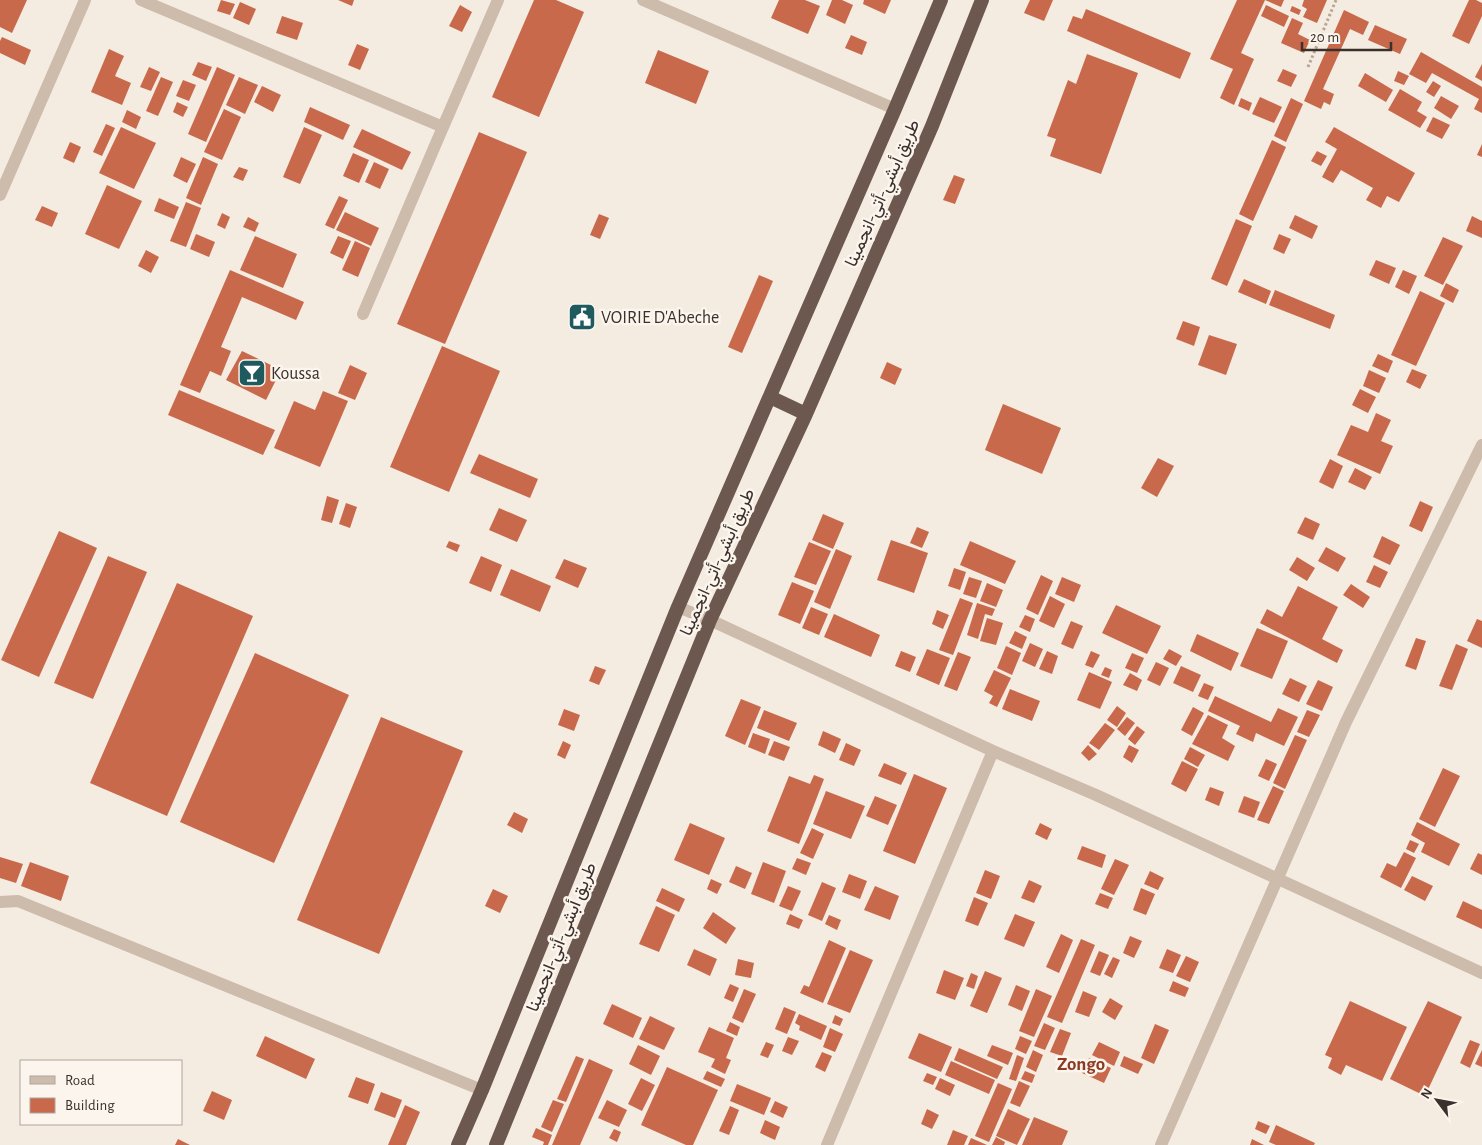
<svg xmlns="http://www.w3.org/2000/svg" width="1482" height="1145" viewBox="0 0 1482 1145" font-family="'Alegreya Sans',Vazirmatn,sans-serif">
<rect width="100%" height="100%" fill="#f4ebe1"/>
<path fill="#c8694b" d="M0,0h27l-15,33 -12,-6z
M221,0l14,4 -5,11 -13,-4z
M338,0h16l-2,6z
M534,0h22l28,12 -45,105 -47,-20z
M779,0h26l15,6 -12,28 -37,-16z
M832,0h10l11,5 -8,19 -19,-9z
M864,0h27l-6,14 -22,-10z
M1030,0h23l-9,21 -20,-8z
M1237,0h28l-24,53 13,6 -20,46 -14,-7 13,-29 -23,-10z
M1265,0h19l-3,7z
M1304,0h23l-10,23 -14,-6 4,-8 -5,-3z
M1469,0h7l6,3v13l-13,28 -17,-8z
M240,2l16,7 -7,16 -16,-7z
M460,5l12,7 -10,20 -13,-6z
M1266,5l23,11 -5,11 -23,-11z
M1292,6l9,4 -2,5 -9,-4z
M1086,9l105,44 -11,26 -113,-48 6,-15 9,3z
M1344,10l25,12 -6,13 -13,-6 -27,60 11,5 -4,11 -6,-3 -3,7 -17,-8z
M282,16l21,7 -6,17 -21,-7z
M1292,18l11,5 -5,11 12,6 -6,13 -23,-10z
M1375,25l32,14 -7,15 -32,-14z
M851,35l16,7 -5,13 -17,-7z
M2,37l29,13 -6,15 -25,-12v-12z
M357,44l12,5 -9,21 -12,-5z
M109,49l15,7 -9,20 16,7 -9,22 -31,-13z
M658,50l51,21 -13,33 -51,-21z
M1421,52l61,35v26l-8,-4 5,-10 -47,-26 -6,10 -17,-9z
M1087,54l51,19 -37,101 -51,-18 6,-17 -9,-3 21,-56 8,4z
M198,62l14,5 -6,14 -14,-6z
M1482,64v17l-7,-4z
M149,67l11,5 -9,19 -11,-4z
M217,67l18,8 -29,67 -18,-8z
M1283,69l14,6 -6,12 -14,-6z
M1398,71l11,5 -5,9 -10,-4z
M1365,73l28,17 -7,12 -28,-16z
M161,77l12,5 -15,34 -12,-5z
M239,77l19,8 -13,29 -19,-9z
M183,80l13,5 -7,16 -13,-5z
M1433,81l8,5 -7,11 -8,-5z
M262,86l19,9 -8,17 -19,-10z
M1400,89l22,13 -5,9 10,6 -7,11 -32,-18z
M1441,96l18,10 -8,13 -17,-11z
M1260,97l22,10 -8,16 -22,-9z
M1241,98l11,5 -3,8 -11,-5z
M1291,98l12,6 -17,38 -12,-6z
M177,102l11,5 -5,10 -10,-5z
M310,107l40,18 -7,15 -39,-18z
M224,109l17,8 -19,43 -18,-8z
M127,110l14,7 -5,12 -14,-7z
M1433,117l17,8 -8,14 -16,-8z
M106,124l9,4 -13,28 -9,-4z
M121,127l35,16 -22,46 -35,-16z
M304,127l18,8 -22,49 -17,-7z
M1334,127l81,46 -16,29 -12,-6 -6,12 -15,-8 7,-12 -32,-18 -8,13 -11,-6 15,-28 -12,-7z
M362,129l49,23 -9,18 -49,-23z
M479,132l48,20 -82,192 -48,-20z
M1272,140l14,7 -33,74 -14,-7z
M70,142l11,5 -7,16 -11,-5z
M1482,144v13l-5,-2z
M1317,151l10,5 -6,10 -10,-5z
M353,153l16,7 -10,23 -16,-7z
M181,157l15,7 -9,19 -14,-7z
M203,157l15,7 -17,41 -15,-7z
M374,162l15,7 -9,20 -15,-7z
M239,167l9,3 -5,11 -10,-4z
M954,175l11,4 -10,25 -12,-4z
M107,185l35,16 -23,48 -34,-15z
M339,196l9,4 -14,29 -9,-4z
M159,198l20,9 -5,12 -20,-8z
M186,202l15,6 -15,39 -16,-6z
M42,206l16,7 -6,14 -17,-7z
M345,212l34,16 -8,18 -35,-16z
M222,213l8,4 -5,12 -8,-4z
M599,214l10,4 -9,21 -10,-4z
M1295,215l23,11 -6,13 -23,-11z
M1472,216l10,5v17l-16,-7z
M248,217l11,6 -4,9 -12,-5z
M1236,219l16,7 -25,60 -16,-7z
M196,234l19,8 -6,15 -19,-8z
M1279,234l12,5 -7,15 -11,-5z
M255,236l42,18 -14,34 -43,-18z
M338,236l13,5 -8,18 -13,-6z
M1443,237l20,9 -20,39 -19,-9z
M355,241l15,7 -12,29 -16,-7z
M146,250l13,7 -8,16 -13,-7z
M1376,260l20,8 -7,16 -20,-9z
M230,270l74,32 -8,18 -54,-23 -21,50 10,4 -10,25 -11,-5 -10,22 -20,-8z
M1403,270l14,6 -8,18 -14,-7z
M759,275l14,6 -31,72 -14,-6z
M1244,279l27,12 -5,13 -28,-12z
M1446,283l13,7 -6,13 -13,-7z
M1275,290l60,25 -5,14 -61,-24z
M1420,291l25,12 -29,63 -25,-11z
M1183,321l17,6 -6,19 -18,-7z
M1209,335l28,9 -11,31 -28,-10z
M442,346l58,25 -51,121 -59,-25z
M242,351l39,19 -15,30 -40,-20z
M1378,354l15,7 -5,12 -16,-7z
M887,362l15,7 -7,16 -15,-7z
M350,365l17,8 -12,27 -17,-7z
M1412,369l15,6 -7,14 -14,-7z
M1369,370l17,8 -7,15 -16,-7z
M1360,389l16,8 -8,16 -16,-8z
M179,390l96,40 -12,25 -95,-40z
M323,391l25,10 -28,66 -46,-19 20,-47 21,9z
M1003,404l58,24 -19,46 -57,-24z
M1376,413l15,7 -10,21 12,5 -13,28 -43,-19 14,-30 17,7z
M479,454l59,25 -8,19 -60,-25z
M1158,458l16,8 -17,31 -16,-9z
M1330,459l13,7 -10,23 -14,-7z
M1355,468l17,9 -7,13 -17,-8z
M327,496l12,4 -7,23 -11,-3z
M1420,501l13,6 -11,25 -13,-6z
M346,503l11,4 -7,21 -11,-4z
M499,508l28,12 -10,22 -28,-12z
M823,514l21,9 -11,26 -21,-9z
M1305,517l15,7 -7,16 -16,-7z
M917,527l12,5 -7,16 -12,-5z
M59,531l38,17 -58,129 -38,-17z
M1382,536l18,9 -10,20 -17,-8z
M891,540l37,13 -14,40 -37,-13z
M449,541l11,4 -3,7 -11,-5z
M970,541l46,20 -11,23 -45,-19z
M809,542l22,9 -15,34 -22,-8z
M1326,547l20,11 -8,14 -20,-11z
M836,549l16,7 -22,53 -16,-7z
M108,556l39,16 -54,127 -39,-16z
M481,556l21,9 -11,27 -22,-9z
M1297,557l18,11 -8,13 -18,-11z
M564,559l23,9 -9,20 -23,-10z
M1374,565l14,7 -8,16 -14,-6z
M954,568l12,4 -6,18 -12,-4z
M511,569l40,17 -11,26 -40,-17z
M1041,575l12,6 -15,34 -12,-6z
M969,577l13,4 -6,17 -13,-4z
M1062,577l19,8 -7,17 -19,-8z
M792,582l22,9 -14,33 -22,-9z
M177,583l76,33 -86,200 -77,-33z
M987,583l16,7 -7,17 -16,-6z
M1351,584l19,13 -7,11 -20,-13z
M1298,586l40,21 -16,32 21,11 -6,13 -77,-40 7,-14 15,8z
M1050,596l15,8 -11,24 -15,-7z
M960,598l13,5 -20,52 -14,-5z
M977,603l18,6 -3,7 -7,-2 -7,25 -11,-4z
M1116,605l45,21 -14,28 -45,-21z
M811,607l17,7 -9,21 -17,-7z
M937,610l12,5 -6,14 -11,-5z
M834,614l46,21 -9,22 -47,-20z
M1025,615l10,4 -5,13 -11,-5z
M987,618l16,5 -7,22 -16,-4z
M1477,619l5,2v27l-15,-7z
M1071,621l12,5 -10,23 -12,-5z
M1257,628l31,13 -16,38 -32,-13z
M1015,631l12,6 -5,12 -13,-6z
M1197,634l42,19 -8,18 -41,-20z
M1416,638l10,3 -10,29 -11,-4z
M1030,643l13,6 -8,18 -13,-6z
M1456,644l12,5 -16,41 -13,-4z
M1006,646l15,7 -9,22 -15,-7z
M927,649l23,9 -11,27 -23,-10z
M1169,649l13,7 -6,10 -13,-7z
M901,651l15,6 -6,15 -15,-6z
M1047,651l11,5 -6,18 -13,-5z
M1091,651l9,4 -7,13 -8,-3z
M958,652l13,5 -14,34 -13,-5z
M255,653l94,42 -75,168 -94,-41z
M1132,653l12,5 -7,15 -12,-5z
M1156,662l13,6 -9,18 -13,-6z
M595,666l11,4 -7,15 -10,-4z
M1181,666l20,9 -8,17 -20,-9z
M1105,667l7,3 -3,8 -8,-3z
M994,670l17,8 -14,29 -8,-4 4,-7 -9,-5z
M1089,672l23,10 -12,27 -23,-9z
M1130,673l12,7 -5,11 -14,-6z
M1290,678l17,8 -8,16 -17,-8z
M1318,680l15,7 -11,24 -16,-7z
M1204,683l10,4 -6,13 -10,-4z
M1010,689l30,12 -8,20 -30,-12z
M1215,696l56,26 7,-14 20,9 -14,29 -28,-13 -3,9 -17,-8 4,-8 -32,-15z
M741,699l20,8 -16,38 -20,-9z
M1117,706l9,7 -9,14 -10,-7z
M1193,707l11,6 -12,23 -11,-6z
M564,709l16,6 -6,16 -16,-6z
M764,710l33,13 -8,18 -32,-13z
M1307,710l13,5 -11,22 -12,-5z
M1208,715l20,10 -6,13 13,8 -7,15 -36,-17z
M381,717l82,34 -84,203 -82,-34z
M1127,717l8,6 -10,13 -8,-7z
M1105,723l10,7 -16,20 -10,-7z
M1137,726l8,6 -10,13 -7,-6z
M823,731l18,8 -6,14 -17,-8z
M753,733l17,6 -5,15 -17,-7z
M1295,735l12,5 -22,49 -12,-6z
M563,741l8,4 -6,14 -8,-4z
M774,741l16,6 -6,14 -16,-6z
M846,743l15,7 -7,16 -15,-6z
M1088,745l9,9 -8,7 -8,-8z
M1129,745l10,5 -7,13 -9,-6z
M1190,747l15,8 -7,12 -14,-8z
M1266,759l11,5 -8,17 -11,-5z
M1182,761l16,8 -12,23 -15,-8z
M884,763l23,10 -6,12 -23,-9z
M1443,768l17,8 -25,51 -16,-8z
M914,774l33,14 -32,76 -32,-13z
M814,775l10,4 -25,65 -32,-13 22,-55 21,8z
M1273,786l11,5 -15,33 -12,-4z
M1210,787l14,5 -5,14 -14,-6z
M826,791l39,15 -14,33 -38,-15z
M875,796l22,9 -9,20 -22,-9z
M1244,796l16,6 -6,16 -16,-6z
M514,812l14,7 -6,14 -15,-8z
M1417,822l43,22 -11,22 -28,-14 4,-9 -14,-8z
M690,823l35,15 -16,37 -35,-15z
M1040,823l12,6 -5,11 -12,-6z
M812,828l12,6 -11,25 -13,-6z
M1410,840l9,4 -5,9 -8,-4z
M1082,846l24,9 -4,13 -25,-9z
M1404,852l12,6 -15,30 -21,-11 7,-14 9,4z
M1478,853l4,2v20l-12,-6z
M0,857l23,7 -7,19 -16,-5z
M797,858l14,5 -5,12 -14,-6z
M1115,859l14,6 -15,30 -13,-6z
M30,862l39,14 -8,25 -40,-15z
M763,862l23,9 -12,32 -23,-9z
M736,866l16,7 -7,16 -16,-7z
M985,870l15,6 -9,23 -15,-6z
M1150,871l14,7 -6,12 -14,-6z
M849,874l18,7 -7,18 -18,-7z
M1412,876l21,10 -8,15 -21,-11z
M711,879l11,5 -5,10 -10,-5z
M1029,880l13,6 -8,17 -13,-5z
M822,882l14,6 -14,33 -14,-6z
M788,886l13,5 -9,20 -13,-5z
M875,886l24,10 -9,24 -26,-10z
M662,888l23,11 -6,13 -23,-11z
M1141,888l14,6 -9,21 -13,-5z
M493,889l15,7 -8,17 -15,-7z
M1100,893l13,5 -5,11 -13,-5z
M974,897l14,6 -10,23 -13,-5z
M1463,901l19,9v19l-26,-12z
M656,906l19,9 -16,37 -20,-8z
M713,912l23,16 -10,16 -23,-16z
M790,914l13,6 -4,9 -13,-5z
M1015,914l20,8 -11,25 -20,-8z
M829,915l12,5 -4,10 -12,-6z
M1061,934l12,6 -14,33 -13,-6z
M1130,936l12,5 -8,17 -11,-5z
M1081,939l14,6 -33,78 -15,-6z
M829,940l17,8 -23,55 -23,-10 4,-8 5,2z
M694,949l23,10 -7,17 -23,-11z
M1167,949l14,6 -8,18 -14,-5z
M850,950l23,10 -23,53 -23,-9z
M1099,951l10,4 -9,21 -10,-4z
M1186,956l13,6 -9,20 -14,-6z
M1113,957l7,3 -8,18 -8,-4z
M738,959l16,4 -3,15 -16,-3z
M944,970l20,8 -9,22 -19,-7z
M985,971l17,7 -15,35 -17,-7z
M971,973l7,3 -4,13 -8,-3z
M1173,981l16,7 -4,9 -16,-6z
M730,984l9,4 -6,14 -9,-4z
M1016,985l14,6 -8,20 -14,-6z
M744,989l12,5 -13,29 -11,-5z
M1036,989l16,7 -18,41 -15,-6z
M1083,991l14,6 -8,20 -14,-5z
M1110,998l13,8 -8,14 -13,-8z
M1350,1001l57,26 -25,54 -36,-16 -5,10 -13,-7 4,-10 -7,-3z
M1428,1001l34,16 -37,79 -35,-17z
M612,1004l30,14 -9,20 -30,-14z
M784,1007l12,5 -9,22 -12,-5z
M799,1014l28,12 -6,14 -22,-10 1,-4 -5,-3z
M835,1015l8,4 -3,7 -8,-3z
M650,1016l25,12 -11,22 -25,-11z
M730,1022l10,5 -3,9 -11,-5z
M1044,1023l11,5 -10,22 -11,-4z
M1155,1024l14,6 -15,34 -13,-6z
M709,1027l25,11 -8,20 5,2 -6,14 -14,-7 4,-8 -17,-7z
M830,1028l13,6 -8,18 -12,-5z
M1060,1029l11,4 -9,23 -12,-4z
M919,1033l33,14 -11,25 -33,-14z
M265,1036l50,23 -9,20 -50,-23z
M1020,1036l12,5 -6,13 -11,-5z
M788,1037l11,4 -7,14 -10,-4z
M1470,1040l10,4 -10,24 -10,-5z
M766,1042l8,3 -6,13 -8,-3z
M1099,1042l21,10 -6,14 -22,-11z
M638,1045l22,11 -9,19 -22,-11z
M992,1045l21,8 -5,12 -21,-9z
M959,1048l44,19 -6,12 -43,-19z
M1033,1050l10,5 -7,17 -10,-5z
M1482,1050v17l-7,-3z
M822,1052l10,4 -7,16 -10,-5z
M1017,1055l7,3 -8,23 -7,-2z
M576,1056l8,3 -18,43 -9,-3z
M1124,1056l19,8 -5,10 -18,-8z
M1089,1058l22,10 -7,15 -22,-10z
M589,1059l24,11 -33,75h-28z
M951,1061l44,19 -6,14 -44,-19z
M667,1067l51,23 -25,55h-7l-45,-20z
M707,1071l18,8 -4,8 -18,-8z
M1025,1071l10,4 -3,8 -11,-4z
M927,1073l10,4 -4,8 -10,-4z
M356,1077l19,7 -7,20 -20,-7z
M641,1078l14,7 -13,26 -14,-7z
M940,1078l15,7 -5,11 -15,-7z
M1019,1081l11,5 -10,21 -10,-4z
M998,1083l14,6 -23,53 -14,-6z
M737,1084l34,14 -7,17 -34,-14z
M212,1091l20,9 -8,20 -21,-9z
M381,1092l21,8 -7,18 -21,-8z
M553,1100l11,4 -12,28 -11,-5z
M607,1100l20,10 -8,17 -21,-9z
M775,1101l13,6 -5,11 -13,-6z
M405,1105l15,7 -14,33h-18z
M730,1106l9,4 -10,25 -10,-4z
M927,1109l12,6 -7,14 -11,-5z
M1008,1109l22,10 -13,26 -21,-9z
M1034,1117l34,14 -6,14h-40z
M765,1120l15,7 -5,13 -15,-7z
M1258,1121l12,5 -4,8 -11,-5z
M1276,1125l39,18 -1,2h-38l-7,-3z
M536,1128l16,7 -4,10h-5l1,-3 -12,-5z
M614,1129l7,3 -4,10 -8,-4z
M953,1130l15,6 -4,9h-17z
M996,1137l9,5 -1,3h-12z
M971,1138l16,7h-19z
M178,1139l12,6h-15z
M1252,1139l12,6h-14z"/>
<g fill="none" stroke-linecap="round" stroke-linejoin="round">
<path stroke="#b9a596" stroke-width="3" stroke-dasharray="2.5 2.5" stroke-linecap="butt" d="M1308,67l28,-67"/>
<path stroke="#cdbbac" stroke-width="12" d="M141,0l302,127 55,-127
M643,0l252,109
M0,195l85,-195
M363,314l80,-187
M678,607l32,13 283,131 103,44 386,178
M0,902l18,-1 464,189
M827,1145l166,-394
M1161,1145l185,-423 136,-277"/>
<path stroke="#6c584f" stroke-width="14" d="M770,397l36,17
M458,1145l24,-55 196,-483 217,-498 46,-109
M496,1145l214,-525 96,-206 126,-288 50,-126"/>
</g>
<defs>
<g id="civic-square" transform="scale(1.4375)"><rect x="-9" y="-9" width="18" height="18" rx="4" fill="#1f5a5e" stroke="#fbf5ee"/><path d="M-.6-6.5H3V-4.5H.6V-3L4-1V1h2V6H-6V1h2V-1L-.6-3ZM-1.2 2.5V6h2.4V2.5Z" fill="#fff"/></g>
<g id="bar-square" transform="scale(1.4375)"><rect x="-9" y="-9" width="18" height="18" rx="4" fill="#1f5a5e" stroke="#fbf5ee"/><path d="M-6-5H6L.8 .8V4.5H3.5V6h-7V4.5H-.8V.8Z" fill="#fff"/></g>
</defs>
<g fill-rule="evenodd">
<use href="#civic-square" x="582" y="317"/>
<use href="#bar-square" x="252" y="373"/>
</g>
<g text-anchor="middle" stroke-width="5" stroke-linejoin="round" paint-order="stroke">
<g font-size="18" fill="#3b302b" stroke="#fbf5ee">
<text transform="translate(882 193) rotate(-66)" y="6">طريق أبشي-أتي-انجمينا</text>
<text transform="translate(717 562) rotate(-66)" y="6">طريق أبشي-أتي-انجمينا</text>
<text transform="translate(561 937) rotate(-68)" y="6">طريق أبشي-أتي-انجمينا</text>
</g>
<g font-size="18" fill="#3b302b" stroke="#fbf5ee" text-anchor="start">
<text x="601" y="323">VOIRIE D'Abeche</text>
<text x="271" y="379">Koussa</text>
</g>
<g font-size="19" font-weight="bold" fill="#8c3b22" stroke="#fbf5ee">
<text x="1081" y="1070">Zongo</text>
</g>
</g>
<rect x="20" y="1060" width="162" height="65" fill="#fbf5ee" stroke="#aea6a0"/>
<rect x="30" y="1076" width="25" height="8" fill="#cdbbac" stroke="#aea6a0"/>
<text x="65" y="1085" font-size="15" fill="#3b302b">Road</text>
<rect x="30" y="1098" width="25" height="15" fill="#c8694b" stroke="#aea6a0"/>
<text x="65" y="1110" font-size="15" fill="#3b302b">Building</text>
<g transform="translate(1437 1100) rotate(302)" stroke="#fbf5ee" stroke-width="4" paint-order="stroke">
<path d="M0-4L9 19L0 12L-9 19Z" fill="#3b302b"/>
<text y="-8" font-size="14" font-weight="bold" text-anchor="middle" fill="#3b302b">N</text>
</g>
<path d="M1302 42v8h89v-8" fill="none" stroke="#3b302b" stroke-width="2.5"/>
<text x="1310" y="42" font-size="15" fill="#3b302b" stroke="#fbf5ee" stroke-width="4" paint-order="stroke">20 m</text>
</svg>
